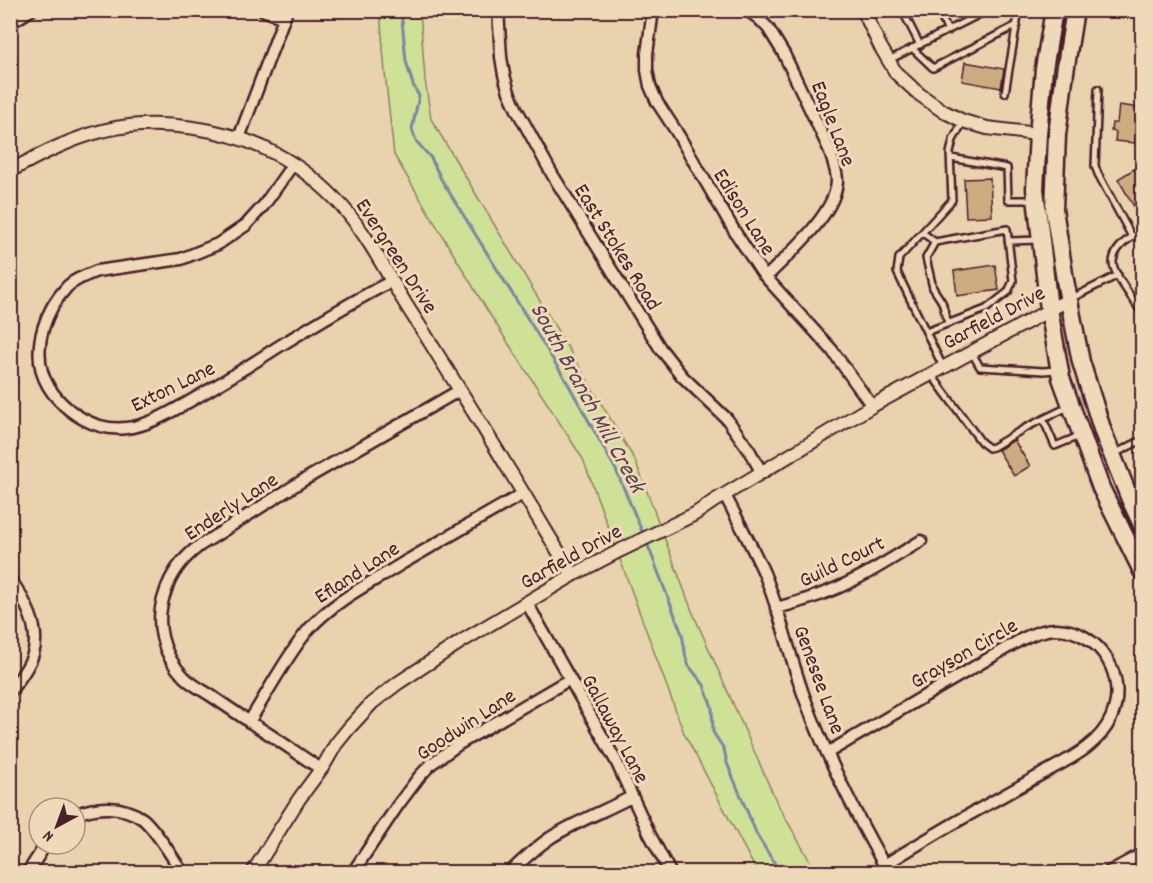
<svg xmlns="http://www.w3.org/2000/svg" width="1153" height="883" viewBox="0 0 1153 883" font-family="Dekko,sans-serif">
<rect width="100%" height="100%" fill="#e9d2ae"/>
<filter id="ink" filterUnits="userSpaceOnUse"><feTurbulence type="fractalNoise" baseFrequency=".0167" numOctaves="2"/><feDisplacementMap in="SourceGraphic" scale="12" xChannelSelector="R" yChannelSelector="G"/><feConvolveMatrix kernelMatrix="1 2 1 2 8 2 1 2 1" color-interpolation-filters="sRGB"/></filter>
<g filter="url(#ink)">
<path fill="#cee196" stroke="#8c8060" stroke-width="1.5" d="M380,11h40l5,69 6,39 204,341 57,151 85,192 39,69h-59l-73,-139 -101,-274 -96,-149 -93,-155 -9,-82z"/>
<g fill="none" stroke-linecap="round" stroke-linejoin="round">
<path stroke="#7b85a5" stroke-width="3" d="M401,10l5,51 7,24 6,11 -7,33 4,12 15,17 10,21 126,203 49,88 28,66
M647,543l35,91 4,24 3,8 15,19 2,6 6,16 1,25 11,17 3,14 30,72 23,37"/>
</g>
<path fill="#cdac82" stroke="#4a1f2b" stroke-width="1.5" d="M965,62l39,7 -3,19 -39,-7z
M1119,105l20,3 -4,35 -20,-2 1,-9 -5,-1 1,-8h5z
M1134,169l9,13v24l-7,4 -18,-31z
M990,178l2,38 -26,1 -2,-38z
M995,265l4,25 -42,6 -3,-25z
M1014,440l16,26 -16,10 -16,-26z"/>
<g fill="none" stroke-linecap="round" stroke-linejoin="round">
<g stroke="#4a1f2b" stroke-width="10">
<path id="service" d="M902,10l18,35
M938,10l10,21
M912,48l21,20 84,-43
M889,60l99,-50
M1098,89l-3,77 3,8 34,63c-9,5 -19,15 -19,26 0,11 23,40 29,50
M1005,93l14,-83
M951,158l56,10 1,32h27
M1141,165l1,2
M923,233l12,9 72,-13 6,52 -5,11 -22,17 -60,23
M1132,237l10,-6
M1008,241l31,-1
M935,242l-9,16 7,30 9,14 6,21
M1070,299l48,-24
M972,353l8,14 63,4 13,-1
M943,367l-46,-95 2,-14 53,-58 -2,-47 3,-13 10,-18
M931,374l50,68 8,6 4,-1 32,-19 45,-22
M1043,419l12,27 24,-10
M1114,454l28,-14"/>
</g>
<g stroke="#4a1f2b" stroke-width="15">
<path id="minor" d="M263,10l21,8
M498,10l3,47 3,18 5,17 8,18 35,64 108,174 22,28 45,43 22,31 13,23
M653,10l-6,44v16l3,16 7,16 19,29 59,101 27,41 70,77 40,56
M747,10l11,8 10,10 16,26 45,95c3,10 8,21 8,32 -1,33 -49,74 -71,96
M10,23l21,-13
M239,138l48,-128
M293,164l-29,41 -18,20 -28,19 -37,15 -84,12c-10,4 -24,9 -31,17 -20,22 -32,55 -24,84 6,20 23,37 41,47 13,7 28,11 43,9 21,-2 41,-14 59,-24 32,-18 62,-37 93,-57 37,-23 75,-46 114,-66
M725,495c13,26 27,51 39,78 17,41 26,85 41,126 22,60 52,118 83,173
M10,579c15,21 31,49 23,75 -4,13 -14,26 -23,37
M527,603l89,158 33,72 21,39
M776,608c28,-7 55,-16 80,-29 22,-11 43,-25 65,-38
M249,722c19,-30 38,-67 60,-93 26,-29 62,-46 94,-66 40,-23 80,-47 120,-69
M827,753l195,-114c11,-5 22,-10 35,-10 44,2 72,49 54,89 -12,28 -44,42 -69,56 -23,13 -45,25 -68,38 -31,17 -60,35 -90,53
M321,769c-22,-14 -43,-30 -65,-43 -15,-10 -30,-20 -46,-31 -8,-5 -19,-11 -26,-18 -22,-23 -30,-54 -19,-84 6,-20 17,-34 34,-47l103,-65 158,-91
M75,815c21,-10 48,-10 68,4 13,11 30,39 39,53
M28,872l18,-28
M353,872l45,-67 21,-28 12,-13 28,-20 111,-65
M510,872c13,-12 25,-24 40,-34 25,-16 55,-27 81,-41
M1109,872l33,-18"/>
</g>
<g stroke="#4a1f2b" stroke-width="16">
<path id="tertiary" d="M863,10l17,36 16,27 23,21 24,17 20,10 24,7 51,6
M10,171c31,-17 62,-33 96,-41 52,-12 121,-2 168,23 25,13 49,32 68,53 20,23 35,49 50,75 11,20 24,39 36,58 27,44 55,87 81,131 22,35 42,71 64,105
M253,872l46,-73 25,-34 12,-21 13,-16 23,-25 26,-20 64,-42 111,-66 48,-25 74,-36 19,-13 158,-95 196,-106"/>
</g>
<g stroke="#4a1f2b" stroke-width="21">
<path id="primary" d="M1054,10l-10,59 -6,65 -3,55 14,120 12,69 40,110 41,83
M1075,10l-10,62 -8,63 -3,74 11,71 16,82 22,70 27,67 12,26"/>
</g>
<use href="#service" stroke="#eed9b8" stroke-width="5"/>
<use href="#minor" stroke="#eed9b8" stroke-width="10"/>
<use href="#tertiary" stroke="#eed9b8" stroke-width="12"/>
<use href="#primary" stroke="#eed9b8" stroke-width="16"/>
</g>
</g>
<g text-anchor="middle" stroke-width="6" stroke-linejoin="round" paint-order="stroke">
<g font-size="22" fill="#4a1f2b" stroke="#eed9b8">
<text transform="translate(835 123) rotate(69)" y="8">Eagle Lane</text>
<text transform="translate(746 211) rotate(58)" y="8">Edison Lane</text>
<text transform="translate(619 246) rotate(58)" y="8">East Stokes Road</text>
<text transform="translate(398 255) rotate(57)" y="8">Evergreen Drive</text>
<text transform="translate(993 316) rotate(-28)" y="8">Garfield Drive</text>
<text transform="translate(172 385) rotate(-26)" y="8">Exton Lane</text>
<text transform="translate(230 505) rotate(-33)" y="8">Enderly Lane</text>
<text transform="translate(570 555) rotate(-29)" y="8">Garfield Drive</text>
<text transform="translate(841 560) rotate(-26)" y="8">Guild Court</text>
<text transform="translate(356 571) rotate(-33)" y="8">Efland Lane</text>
<text transform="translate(963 652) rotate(-30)" y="8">Grayson Circle</text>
<text transform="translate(821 679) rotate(70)" y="8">Genesee Lane</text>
<text transform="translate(465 723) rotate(-33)" y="8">Goodwin Lane</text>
<text transform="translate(617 728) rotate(62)" y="8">Gallaway Lane</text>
</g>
<g font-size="24" font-style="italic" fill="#5a4154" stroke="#eed9b8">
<text transform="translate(589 397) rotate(61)" y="8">South Branch Mill Creek</text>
</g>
</g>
<rect width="1153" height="883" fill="none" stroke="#eed9b8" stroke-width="36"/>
<rect x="18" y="18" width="1117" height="847" fill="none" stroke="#4a1f2b" stroke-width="2" filter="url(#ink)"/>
<g transform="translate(57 826) rotate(221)"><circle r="28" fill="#eed9b8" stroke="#ac8f80" stroke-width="1.5"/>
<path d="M0-4.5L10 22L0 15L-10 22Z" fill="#4a1f2b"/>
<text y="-9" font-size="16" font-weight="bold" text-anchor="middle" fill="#4a1f2b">N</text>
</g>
</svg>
